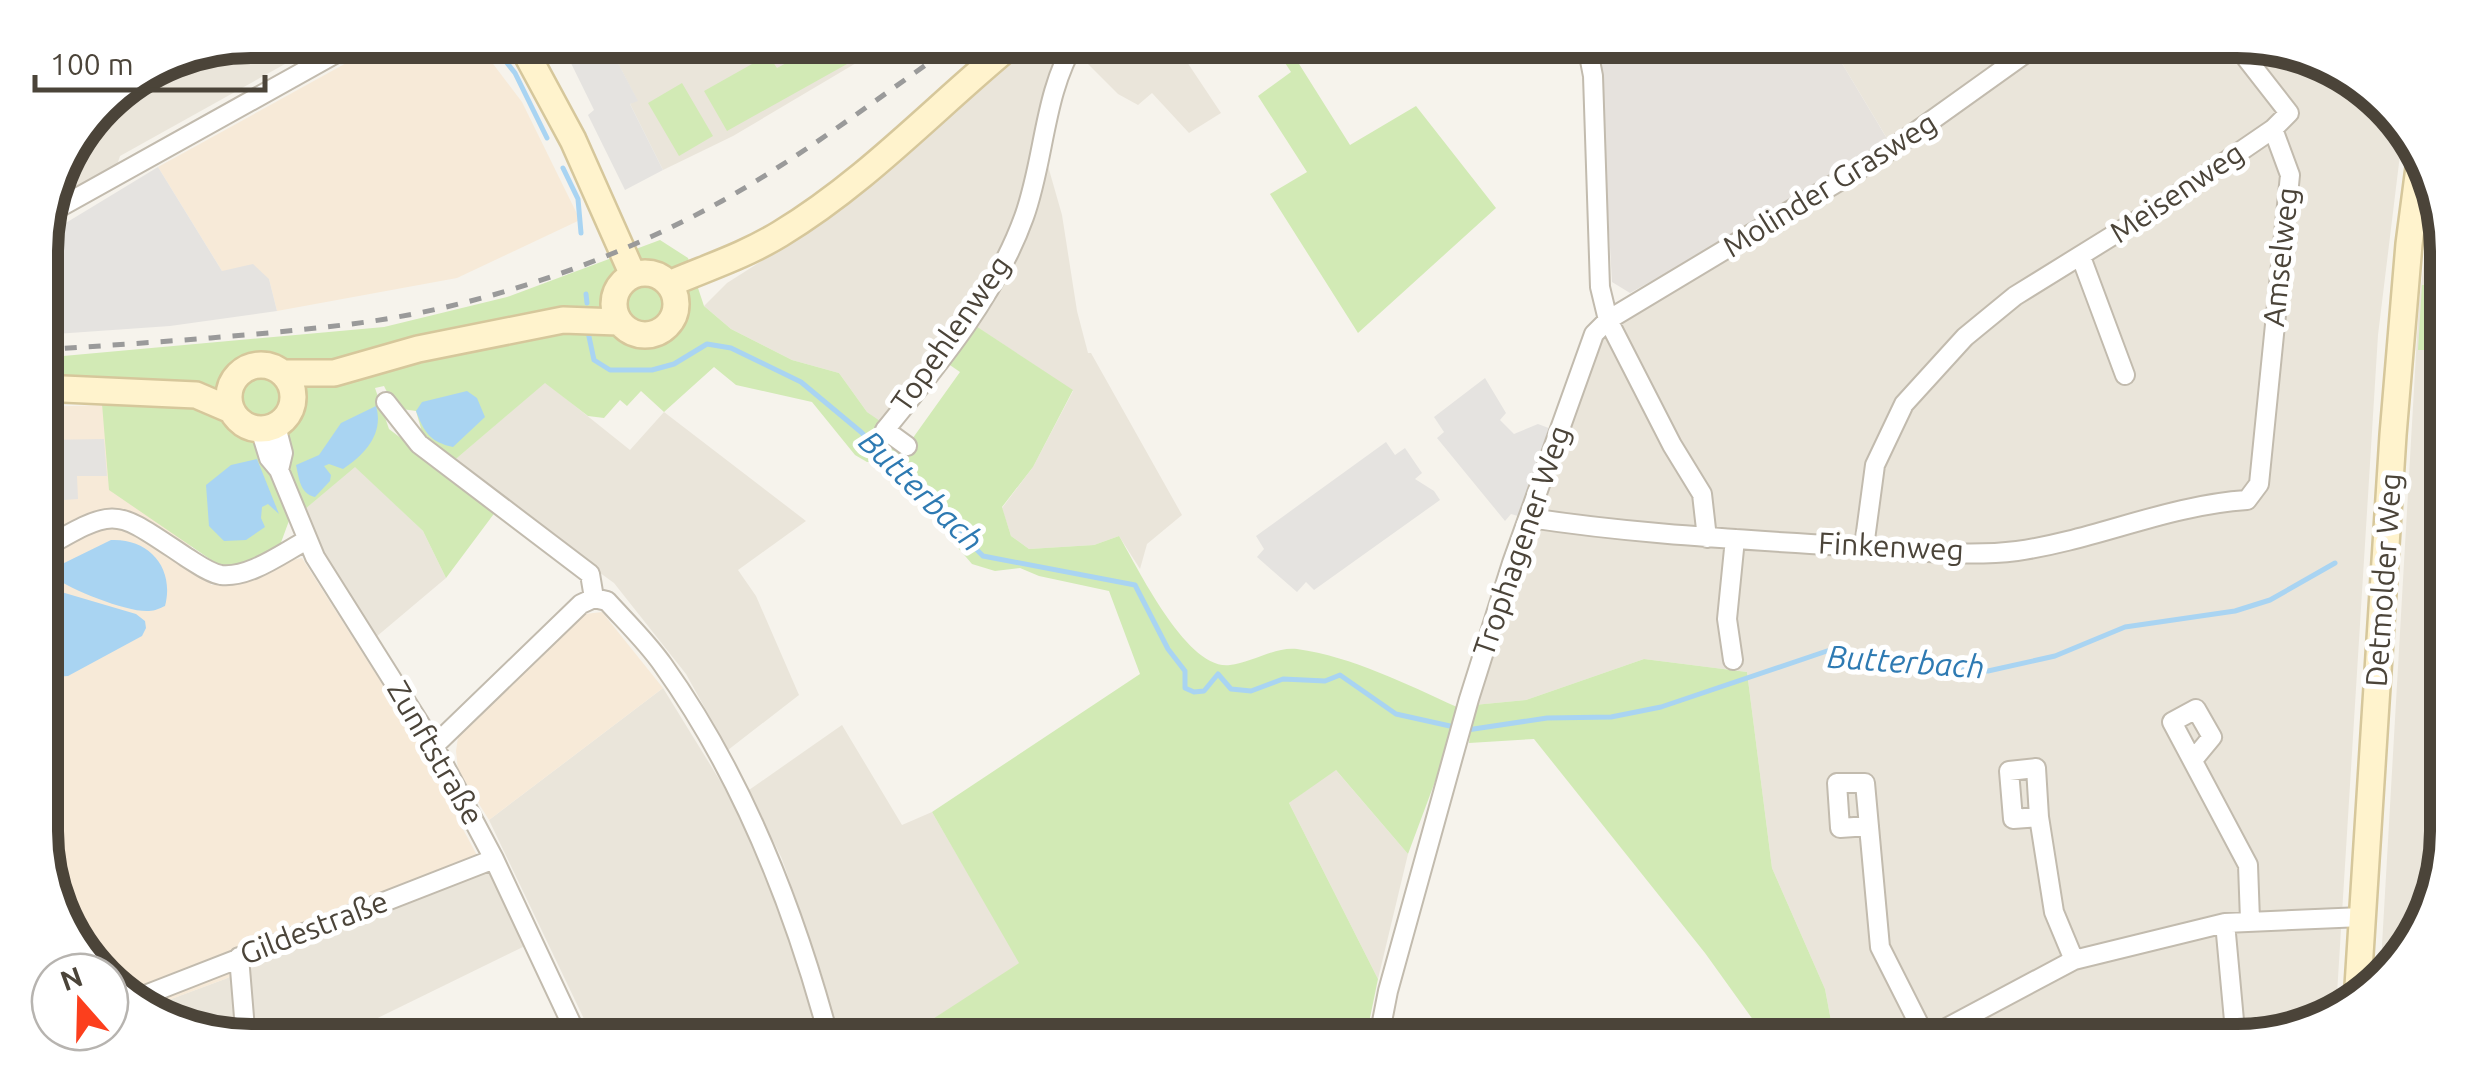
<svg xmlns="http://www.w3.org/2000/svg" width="2488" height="1082" viewBox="0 0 2488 1082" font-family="Ubuntu,sans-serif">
<rect width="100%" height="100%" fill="#f6f3ec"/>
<path fill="#eae5da" d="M251,40h77l-208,116 -3,9 -63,38 -3,-5 11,-41 49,-64 60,-37z
M606,40h289l-162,96 -70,34 -33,-66 7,-4z
M1039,40h32l-27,112 18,63 15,96 11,42h3l91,162 -35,29 -7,25 -21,-33 -25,9 -65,4 -18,-13 -9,-28 31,-41 40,-76 -100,-67 -88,102 -18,-14 -28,-39 -47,-13 -61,-31 -27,-23 23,-23 88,-56 56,-42z
M1082,40h119l-18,16 38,57 -32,20 -37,-40 -14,12 -20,-11 -42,-42z
M1828,40h409l80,16 87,66 -26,213 -42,675 -86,32h-415l-10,-53 -53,-121 -25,-196 -103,-13 -118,41 -52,5 127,-369 296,-181z
M2433,190l13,33 2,609 -16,79 -52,69 39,-678z
M545,382l85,68 34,-38 142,109 -68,49 18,26 43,99 -71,55 -42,-76 -72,-91 -164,-119z
M355,466l68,65 23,47 -70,59 -52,-81 -20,-46z
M663,688l72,117 20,44 51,130 18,63h-229l-106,-222z
M842,725l60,100 30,-13 88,151 -117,76 1,3h-63l-20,-70 -39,-113 -33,-69z
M1335,769l73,85 -30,125 -89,-176z
M486,872l9,6 34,66 -182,89 3,9h-99l-80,-16 -24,-18 78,-29 144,-65 104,-41z"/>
<path fill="#f7ead8" d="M388,40h87l47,62 58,118 -123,58 -180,33 -8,-32 -47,-8 -64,-104z
M103,405l7,85 79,53 22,42 25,-2 46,-21 20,-4 98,154 86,160 -13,1 -104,41 -144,65 -78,29 -37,-28v-8h-10l-16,-12 -42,-101 -1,-452z
M602,612l61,76 -174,132 -31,-50 -2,-19 2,-14 127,-123z"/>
<path fill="#e6e2dd" d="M1594,40h234l61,102 -121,75 -138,76 -18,-11 -12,-209z"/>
<path fill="#d2eab5" d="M829,40h61l-163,91 -23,-40 64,-36 9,13z
M1270,40h14l66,105 66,-39 80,102 -138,125 -88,-139 37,-22 -49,-76 33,-24z
M682,83l31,53 -34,20 -31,-53z
M660,240l28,18 16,48 27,23 61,31 47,13 28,39 43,30 50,-70 -16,-11 29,-37 100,66 -40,77 -31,40 9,29 18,13 65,-4 25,-9c19,32 68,135 111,129 21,-2 46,-19 67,-16 56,8 109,35 160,58l-5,29 -44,118 -72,-84 -47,33 89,176 -13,63h-461l-2,-3 117,-76 -87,-151 208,-138 -31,-83 -70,-15 -19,-8 -25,3 -23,-7 -89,-103 -16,1 -12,-7 -43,-53 -76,-17 -22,-18 -50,45 -23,-21 -14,15 -7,-6 -16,18 -16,-2 -43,-33 -95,81 -28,-32 -6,-21 -21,-3 -11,-22 -9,2 14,41 107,82 -50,67 -23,-47 -68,-64 -51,43 -14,8 -11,30 -41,17 -18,1 -111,-76 -9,-111 -59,-3v-18l343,-31 123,-30z
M2422,285h24l1,65h-29z
M1644,659l103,13 25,196 53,121 10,53h-66l-64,-89 -171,-214 -65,4 5,-38 52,-5z"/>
<path fill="#e5e3e0" d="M589,40h17l32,61 -8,3 33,66 -38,20 -37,-75 6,-5 -28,-57z
M158,167l64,104 31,-7 16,15 8,32 -107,15 -129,9v-97z
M1485,378l21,35 -6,7 14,14 24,-10 16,6 -36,86 -7,-2 -6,7 -68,-83 7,-6 -10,-15z
M104,439l3,37h-30l1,23 -28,2v12h-9v-73z
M1386,442l9,13 10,-7 17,25 -7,6 19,12 6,9 -126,90 -8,-8 -9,10 -40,-35 7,-8 -8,-13z"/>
<path fill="#a9d4f2" d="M467,391l10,7 8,19 -32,30c-23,-5 -29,-15 -37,-36l6,-9z
M376,406c8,27 -10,48 -33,63l-14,-5 -5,2 7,9 -1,6 -15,16c-15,-3 -16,-19 -19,-32l23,-10 22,-32z
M257,459l22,55 -11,-10 -6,3 -1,11 4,9 -19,13 -22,1 -15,-15 -3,-41 25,-20z
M111,540c38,-2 64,28 54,66 -5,2 -10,5 -16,5 -19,2 -79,-21 -93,-33l-1,-7 5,-6z
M41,586l95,28 9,7 1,7 -4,8 -74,40 -27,2z"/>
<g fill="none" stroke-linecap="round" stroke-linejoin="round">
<path stroke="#a9d4f2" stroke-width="5" d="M489,40l26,33 32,65
M563,168l15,31 3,34
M586,294l1,9
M588,332l6,28 16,10h42l22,-6 33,-20 24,4 70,34 60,50 122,124 152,29 33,64 17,22v17l9,4 10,-1 14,-17 13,15 20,2 32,-12 42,2 15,-6 56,39 54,12
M1467,730l80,-12 64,-1 50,-10 166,-56 161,20 67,-15 70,-29 110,-16 35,-11 65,-37"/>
<g stroke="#c2bbae" stroke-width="22">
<path id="street" d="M1586,40l7,36 7,211 8,33 64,125 30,49 5,44
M46,215l314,-175
M2081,257l44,118
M386,402l33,42 171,130 4,24
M276,426l7,27 -4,17
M260,429l9,29 10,12 36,87 119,189 60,113 86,183
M907,446l-22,-16c52,-64 111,-135 139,-213 21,-58 19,-123 52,-177
M1530,518c104,16 206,21 311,28 55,3 121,12 176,5 78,-11 151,-46 230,-51l12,-16 31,-309 -17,-46
M1864,547l11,-82 29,-61 61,-67 50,-41 147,-91 111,-76 16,-16 -57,-73
M41,550c77,-45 73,-41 145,7 10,6 23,16 35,18 29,3 61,-22 86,-35
M1733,660l-6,-41 8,-80
M434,746l147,-142 13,-6 13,3c19,21 40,41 56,64 80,112 132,245 167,377
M2193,760l19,-23 -16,-28 -24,13 76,143 2,55
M2039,817l-26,2 -4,-48 27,-3 3,49 15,95 20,48
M1869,826l-29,2 -3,-45h28l15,164 46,91
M2225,923l11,119
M239,957l7,84
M135,999l359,-140
M1378,1042l10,-51 81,-292 43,-136 82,-229 14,-14 278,-167 158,-113
M1920,1042l154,-82 151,-37 137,-6"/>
</g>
<g stroke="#d6c79b" stroke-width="30">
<path id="secondary" d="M519,40l54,100 60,135
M614 304a31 31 0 1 1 62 0a31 31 0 1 1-62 0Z
M669,284c37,-16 75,-28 111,-50 88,-53 158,-130 237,-194
M229 397a32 32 0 1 1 64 0a32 32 0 1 1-64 0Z
M283,373h51l84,-24 145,-29 55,2
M41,388l155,7 35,15
M2357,1002l36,-567 16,-191 11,-84"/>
</g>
<use href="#street" stroke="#fff" stroke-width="18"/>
<use href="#secondary" stroke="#fff3cd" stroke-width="25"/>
<path stroke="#9a9a9a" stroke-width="5" stroke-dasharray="12 12" stroke-linecap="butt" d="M41,350c100,-7 202,-13 302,-25 130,-15 265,-61 379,-124 84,-47 160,-106 239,-161"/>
</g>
<g text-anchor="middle" stroke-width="10" stroke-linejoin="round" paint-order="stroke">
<g font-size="30" fill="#4b4439" stroke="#fff">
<text transform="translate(1830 185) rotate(-32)" y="10">Molinder Grasweg</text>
<text transform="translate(2177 193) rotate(-34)" y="10">Meisenweg</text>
<text transform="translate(2281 257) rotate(-84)" y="10">Amselweg</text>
<text transform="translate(951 334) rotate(-55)" y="10">Topehlenweg</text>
<text transform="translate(1522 541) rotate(-71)" y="10">Trophagener Weg</text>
<text transform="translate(1891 547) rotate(3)" y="10">Finkenweg</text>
<text transform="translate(2384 580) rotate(-86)" y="10">Detmolder Weg</text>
<text transform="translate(435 753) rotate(60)" y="10">Zunftstraße</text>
<text transform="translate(314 928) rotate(-21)" y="10">Gildestraße</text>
</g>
<g font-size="32" font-style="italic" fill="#2e7ab2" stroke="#fff">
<text transform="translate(921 491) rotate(44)" y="11">Butterbach</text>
<text transform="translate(1906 662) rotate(4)" y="11">Butterbach</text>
</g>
</g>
<path d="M0 0H2488V1082H0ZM251 58H2237A193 193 0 0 1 2430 251V831A193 193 0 0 1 2237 1024H251A193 193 0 0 1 58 831V251A193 193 0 0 1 251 58Z" fill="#fff" fill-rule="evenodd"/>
<path fill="none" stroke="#4b4439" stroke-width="12" d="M251 58H2237A193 193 0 0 1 2430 251V831A193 193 0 0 1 2237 1024H251A193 193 0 0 1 58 831V251A193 193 0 0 1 251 58Z"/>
<g transform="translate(80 1002) rotate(340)"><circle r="48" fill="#ffffff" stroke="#b7b4b0" stroke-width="2.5"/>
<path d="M0-8L18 38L0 25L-18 38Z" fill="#fc3f1d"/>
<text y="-15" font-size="28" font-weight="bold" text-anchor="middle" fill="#4b4439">N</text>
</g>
<path d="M35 75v15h230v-15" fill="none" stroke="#4b4439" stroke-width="5"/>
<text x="50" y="75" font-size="30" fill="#4b4439" stroke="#ffffff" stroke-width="8" paint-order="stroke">100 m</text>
</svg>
